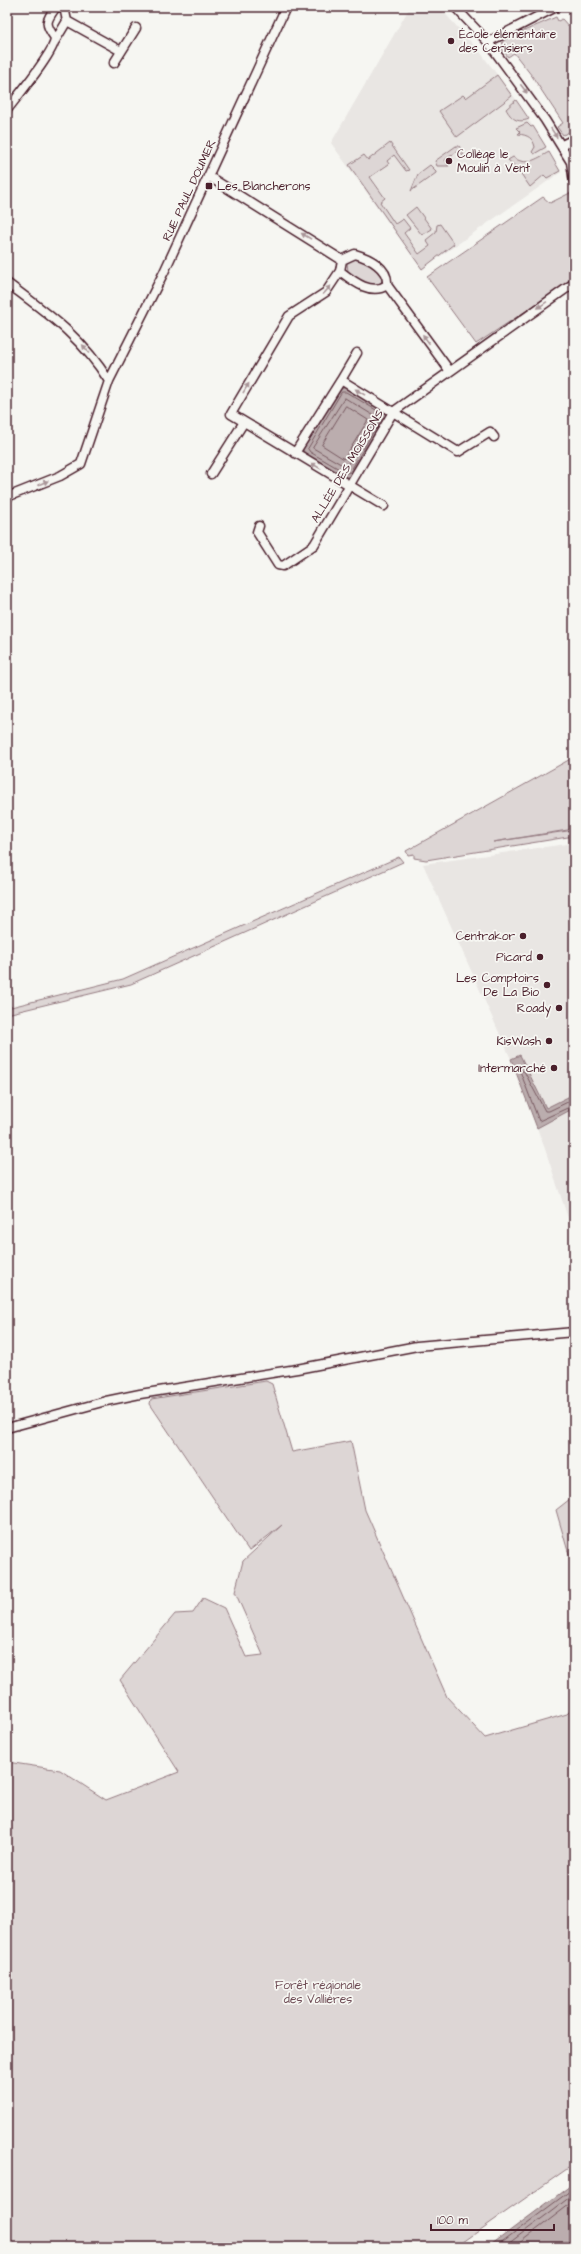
<svg xmlns="http://www.w3.org/2000/svg" width="581" height="2254" viewBox="0 0 581 2254" font-family="'Architects Daughter',sans-serif">
<rect width="100%" height="100%" fill="#f6f6f2"/>
<filter id="ink" filterUnits="userSpaceOnUse"><feTurbulence type="fractalNoise" baseFrequency=".025" numOctaves="2"/><feDisplacementMap in="SourceGraphic" scale="8" xChannelSelector="R" yChannelSelector="G"/><feConvolveMatrix kernelMatrix="1 2 1 2 8 2 1 2 1" color-interpolation-filters="sRGB"/></filter>
<g filter="url(#ink)">
<path fill="#e9e6e3" d="M410,7h29l41,45 35,46 46,74 -139,97 -91,-126z
M574,843v393l-29,-87 -34,-90 -88,-195z"/>
<path fill="#ddd6d5" stroke="#947a80" d="M556,17l2,4 4,-2 8,9 4,-2v104l-11,5 -6,-8 6,-4 -31,-47 -18,-23 -6,4 -6,-8 1,-9z
M497,75l15,21 -55,41 -18,-26 24,-16 3,3z
M516,100l13,19c-12,5 -18,-1 -23,-10z
M527,123l4,4 2,-1 13,21 -12,7 -2,-2 3,-5c-2,-9 -7,-12 -17,-13l2,-2 -4,-4z
M390,143l19,27 -3,1 -12,-16 -7,6 2,3 -19,13 15,21 -5,4 15,22 8,-5 7,9 -6,5 15,21 11,-8 -4,-6 10,-8 1,-7 3,-1 14,20 -32,25 -73,-104 15,-10 4,5z
M456,146h3l5,7 -1,2 -4,-5 -14,10 4,6h-12l-2,-5z
M549,152l11,19 -13,7 -3,-3 -14,12 -13,-19 -9,-8 5,-3c13,10 23,2 36,-5z
M430,165l6,6v2l-25,18 7,-17z
M570,193l4,22v64l-98,65 -49,-67 116,-80 7,6z
M416,207l16,22 -10,6 -16,-20z
M360,258l21,13 2,7 -3,7c-10,4 -25,-6 -32,-13l-1,-10 3,-3z
M574,757v72l-81,13 81,-12v6l-148,24 -12,-2v-4l-6,1 -2,-4z
M399,857l4,5 -272,122 -124,30v-6l116,-29z
M266,1381l6,3 20,68 59,-11 14,69 82,187 38,41 82,-24 7,-7v457l-118,83h-449v-485l53,8 46,30 73,-28 -59,-92 55,-66 18,-1 10,-15 21,10 22,49 17,-2 -28,-63 8,-31 39,-36 -33,26 -99,-147 1,-5z
M570,1499l4,10v63l-18,-62z"/>
<path fill="#bbadae" stroke="#8e747a" d="M346,387l38,23 2,8 -34,58 -8,1 -38,-22 -3,-5 1,-5 34,-55z
M520,1055l26,53 28,-14v14l-37,20 -26,-69z
M574,2183v64h-86z"/>
<g fill="none" stroke-linecap="round" stroke-linejoin="round">
<path stroke="#77585f" stroke-width="1" d="M342,392h4l35,21 1,4 -32,55 -4,1 -36,-21 -2,-3z
M345,398l31,19 -30,50 -33,-19z
M346,406l22,14 -24,39 -22,-14z
M574,1099l-25,12h-4l-21,-40h-4l19,50 35,-16
M495,2247l79,-59
M504,2247l70,-53
M514,2247l60,-46"/>
<g stroke="#4a1f2b" stroke-width="11">
<path id="minor" d="M455,7l33,35 57,78 26,42 3,20
M67,21l54,30
M55,41l12,-20 -3,-14
M488,42l68,-35
M114,63l22,-35
M7,110c9,-12 49,-60 48,-72 -11,-15 -9,-17 1,-31
M562,145l12,-6
M208,176l134,84 -2,11 -14,21 -37,24 -58,98 153,92
M342,260l13,-6c14,4 34,14 32,31l62,85
M340,271c13,10 31,25 47,14
M7,283c41,31 74,53 102,98
M341,380l16,-27
M295,453l46,-73 117,72 32,-20 4,5
M211,474l33,-52
M7,497l53,-21 21,-12 28,-83 55,-109 122,-265
M259,526l-2,6 21,33 5,1 31,-21 79,-133 181,-129
M7,1428l99,-27 34,-7 157,-25 120,-23 157,-14"/>
</g>
<use href="#minor" stroke="#f6f6f2" stroke-width="8"/>
</g>
<defs><path id="oneway-solid" d="M-6-.8H1V-3.2L6.5 0L1 3.2V.8H-6Z"/></defs>
<g fill="#a99598">
<use href="#oneway-solid" transform="translate(524 89) rotate(53)"/>
<use href="#oneway-solid" transform="translate(554 133) rotate(57)"/>
<use href="#oneway-solid" transform="translate(306 236) rotate(-149)"/>
<use href="#oneway-solid" transform="translate(327 290) rotate(-48)"/>
<use href="#oneway-solid" transform="translate(542 305) rotate(145)"/>
<use href="#oneway-solid" transform="translate(426 339) rotate(-126)"/>
<use href="#oneway-solid" transform="translate(86 349) rotate(-131)"/>
<use href="#oneway-solid" transform="translate(246 388) rotate(-59)"/>
<use href="#oneway-solid" transform="translate(360 392) rotate(-148)"/>
<use href="#oneway-solid" transform="translate(316 466) rotate(-149)"/>
<use href="#oneway-solid" transform="translate(43 483) rotate(-23)"/>
</g>
</g>
<g fill="#4a1f2b" stroke="#f6f6f2" stroke-width="1.5">
<circle cx="451" cy="41" r="4"/>
<circle cx="449" cy="161" r="4"/>
<rect x="205" y="182" width="8" height="8" rx="2"/>
<circle cx="523" cy="936" r="4"/>
<circle cx="540" cy="957" r="4"/>
<circle cx="547" cy="985" r="4"/>
<circle cx="559" cy="1008" r="4"/>
<circle cx="549" cy="1041" r="4"/>
<circle cx="554" cy="1068" r="4"/>
</g>
<g text-anchor="middle" stroke-width="3.5" stroke-linejoin="round" paint-order="stroke">
<g font-size="12" fill="#4a1f2b" stroke="#f6f6f2" text-anchor="end">
<text x="459" y="38" text-anchor="start">École élémentaire<tspan x="459" dy="14">des Cerisiers</tspan></text>
<text x="457" y="158" text-anchor="start">Collège le<tspan x="457" dy="14">Moulin à Vent</tspan></text>
<text x="217" y="190" text-anchor="start">Les Blancherons</text>
<text x="515" y="940">Centrakor</text>
<text x="532" y="961">Picard</text>
<text x="539" y="982">Les Comptoirs<tspan x="539" dy="14">De La Bio</tspan></text>
<text x="551" y="1012">Roady</text>
<text x="541" y="1045">KisWash</text>
<text x="546" y="1072">Intermarché</text>
</g>
<g font-size="12" fill="#4a1f2b" stroke="#f6f6f2">
<text transform="translate(189 190) rotate(-65)" y="4">RUE PAUL DOUMER</text>
<text transform="translate(347 466) rotate(-59)" y="4">ALLÉE DES MOISSONS</text>
</g>
<g font-size="12" fill="#6f4d56" stroke="#f6f6f2">
<text x="318" y="1989">Forêt régionale<tspan x="318" dy="14">des Vallières</tspan></text>
</g>
</g>
<rect width="581" height="2254" fill="none" stroke="#f6f6f2" stroke-width="24"/>
<rect x="12" y="12" width="557" height="2230" fill="none" stroke="#4a1f2b" stroke-width="1.5" filter="url(#ink)"/>
<path d="M431 2224v6h123v-6" fill="none" stroke="#4a1f2b" stroke-width="2"/>
<text x="437" y="2224" font-size="12" fill="#4a1f2b" stroke="#f6f6f2" stroke-width="3" paint-order="stroke">100 m</text>
</svg>
